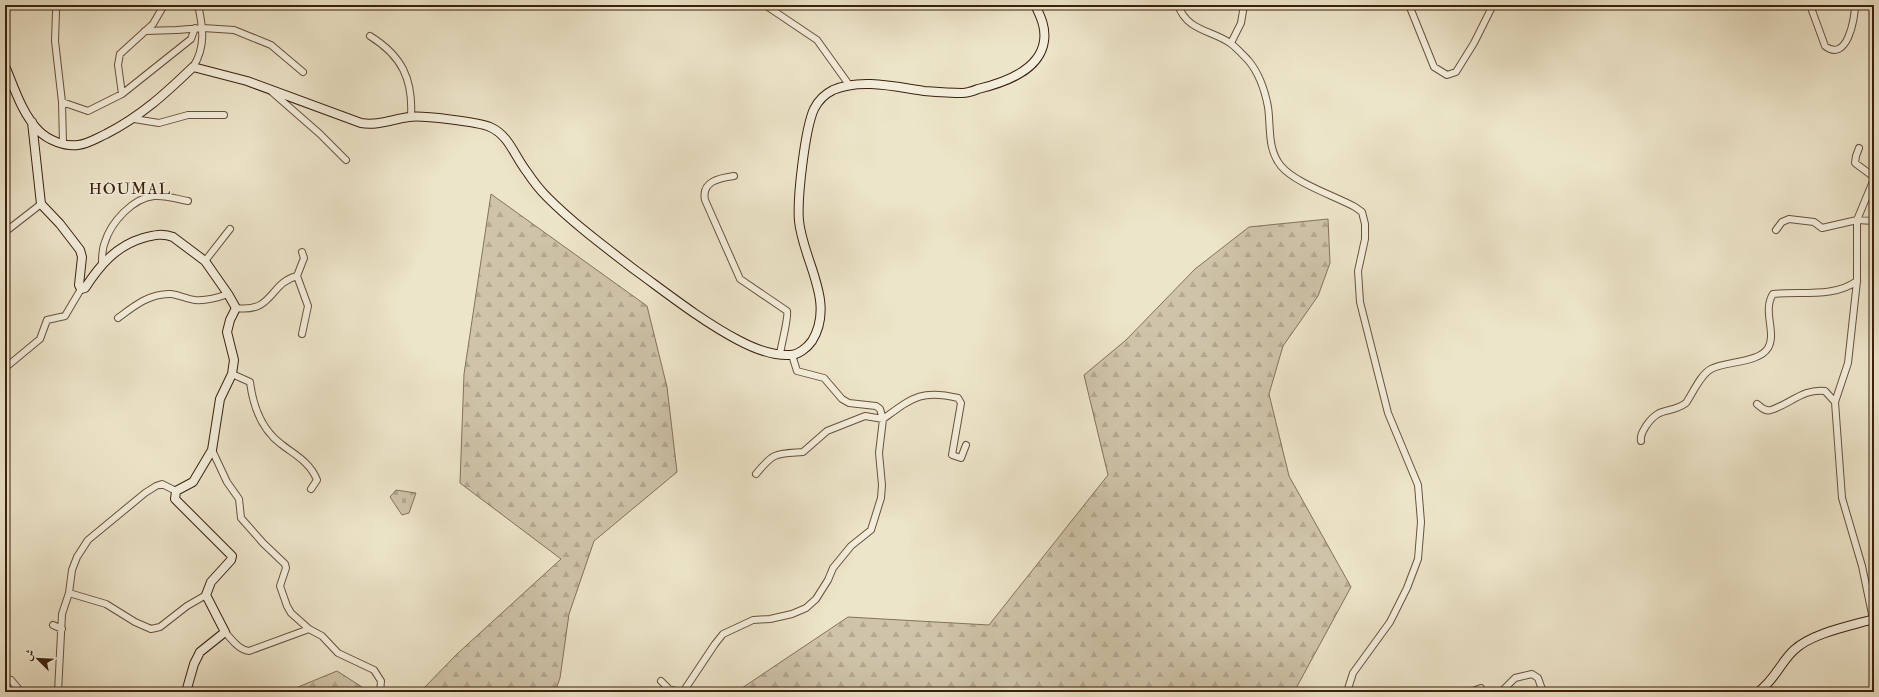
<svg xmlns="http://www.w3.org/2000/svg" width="1879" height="697" viewBox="0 0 1879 697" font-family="'IM FELL Double Pica',Amiri,serif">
<defs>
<pattern id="forest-firs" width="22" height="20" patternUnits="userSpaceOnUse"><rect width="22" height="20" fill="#cfc4a9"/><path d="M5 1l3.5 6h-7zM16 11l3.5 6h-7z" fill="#b3a890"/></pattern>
<pattern id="cemetery-stones" width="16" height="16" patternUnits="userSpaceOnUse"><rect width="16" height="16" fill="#cfc4a9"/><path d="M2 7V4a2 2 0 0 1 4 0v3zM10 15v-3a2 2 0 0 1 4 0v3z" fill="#b3a890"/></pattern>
</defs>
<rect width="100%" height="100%" fill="#ede5c9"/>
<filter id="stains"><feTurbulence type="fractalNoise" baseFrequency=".005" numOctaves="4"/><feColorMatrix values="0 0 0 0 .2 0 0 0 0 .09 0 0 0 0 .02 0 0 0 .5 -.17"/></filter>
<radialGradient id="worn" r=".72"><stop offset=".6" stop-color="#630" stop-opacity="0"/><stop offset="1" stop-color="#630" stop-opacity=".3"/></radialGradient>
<path fill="url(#forest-firs)" stroke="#85725a" d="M491,194l156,112 20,81 10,85 -83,69 -25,73 -9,64 -5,14h-135l37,-38 104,-95 -101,-76 4,-109z
M1328,219l2,44 -12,33 -35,50 -14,48 20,82 62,111 -57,105h-558l112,-75 141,8 119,-150 -24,-100 42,-35 69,-71 54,-42z
M337,671l25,16 -1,5h-75z"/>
<path fill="url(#cemetery-stones)" stroke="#85725a" d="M396,490l20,3 -7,20 -7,2 -12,-18z"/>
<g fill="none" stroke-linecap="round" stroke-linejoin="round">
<g stroke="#68513b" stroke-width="8">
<path id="street" d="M765,5l52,35 33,46
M1178,5c9,26 33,25 52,38 6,4 13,12 18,17 11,13 17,31 20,47 3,20 -1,42 13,59 14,17 54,30 74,41l7,5 3,12v15l-7,32 2,31 28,111 30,72 3,37 -3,37 -11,29 -17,34 -37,51 -6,19
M1409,5l25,62 13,8 9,-3 18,-29 19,-38
M1810,5l15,41c22,17 30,-27 30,-41
M56,12l-1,29 7,61
M145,31l32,-1 26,-2 31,2 37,15 32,27
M370,36c32,20 43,43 41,80
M1231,43l10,-20 3,-18
M193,67c13,-20 10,-40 5,-62
M272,92l48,42 26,26
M122,94l-4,-29 2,-11 33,-30 11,-19
M134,119l25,4 29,-8h36
M63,143l-1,-41 26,9 34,-17 69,-55 4,-11
M1859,148l-3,8 -1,7 19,14
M734,176c-14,2 -33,5 -29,24l35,79 47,32c2,5 -6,35 -7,43
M1874,179l-17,41 17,1
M1776,230l6,-8 7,-3 25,3 8,6 35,-8v61l-9,82 -13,39
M5,232l36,-28
M205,261l25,-32
M102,263c0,-7 0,-14 3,-21 6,-20 28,-44 49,-46 12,-1 23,3 34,5
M297,276l11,30 -6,28
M236,308c38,5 33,-25 61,-32l7,-18 -2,-6
M118,318c16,-12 32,-25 53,-24 8,1 16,5 24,6 12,1 22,-2 33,-6
M5,368l35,-29 7,-19 18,-4 16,-27
M232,374l18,8c3,24 11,47 31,62 14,11 29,18 36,36l-6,9
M1757,404c4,3 8,8 14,6 19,-6 33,-22 54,-19l10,11 7,96 20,68 11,53
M1641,441c-1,-6 2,-10 5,-15 14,-21 23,-11 40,-23 7,-10 14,-28 25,-34 15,-8 48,-6 57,-21 9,-15 -6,-37 5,-54 27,-3 61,4 84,-13
M212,450l15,32 12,17 2,19 22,25 22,21 1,4 -6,18 7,20 4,7 18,16
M756,474c18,-22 19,-20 47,-22l24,-21 38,-15 18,3c29,-21 38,-30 75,-21l3,5 -9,52 9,3 5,-13
M69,593l37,11 29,18 16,7 9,-2 27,-21 19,-11
M53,625l9,4
M225,632c6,7 14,18 24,19l60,-22 13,7 16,17 36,17 7,11 -1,11
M11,680l10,12
M661,681l8,8 11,3
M58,692l4,-78 7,-21 3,-23 5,-13 11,-17 57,-47 11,-7 6,-2 14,7
M683,692l32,-48 8,-10 30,-14 17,-1 22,-5 14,-6 10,-9 12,-19 5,-12 18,-22 20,-16 10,-32 1,-13 -3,-32 4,-34 -3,-10 -4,-3 -27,-3 -7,-4 -18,-21 -27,-7 -5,-16
M1470,692l11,-4 2,4
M1501,692l14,-14 17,-4 6,4 5,14"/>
</g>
<g stroke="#3b200c" stroke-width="10">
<path id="secondary" d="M5,66c9,21 17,48 34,65 9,9 26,16 39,14 10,-1 19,-7 28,-11 35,-18 59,-40 87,-67l54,14 114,42c17,3 32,-4 48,-6 12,-2 70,5 81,10 19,8 25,30 37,45 6,9 13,18 20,25 27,27 58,50 88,73 33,24 67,51 103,70 15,8 34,16 52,15 8,0 17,-7 22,-14 24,-39 -9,-80 -13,-120 -2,-23 6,-92 15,-112 4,-8 11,-15 19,-19 28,-12 63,-3 91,1 13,1 26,2 38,2 5,0 11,-2 16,-4 25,-6 62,-18 66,-48 2,-13 -3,-24 -9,-36
M32,122l9,82 19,20 20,26 2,7 -3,28 2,4 4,-1c15,-23 31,-42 58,-50 11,-3 20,-5 30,-1l32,24 23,33 8,14 -6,12 -3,12 7,28 -2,14 -12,25 -8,51 -19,32 -17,9 -1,8 57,57 -1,4 -20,22 -5,13 19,37 -25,20 -6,12 -8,28
M1758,692c17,-12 22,-29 36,-42 18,-17 56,-24 80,-31"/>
</g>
<use href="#street" stroke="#f3eedc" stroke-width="6"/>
<use href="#secondary" stroke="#f3eedc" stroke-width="8"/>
</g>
<g text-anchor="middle" stroke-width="3.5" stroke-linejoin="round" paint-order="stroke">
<g font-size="16" letter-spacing="1" fill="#3b200c" stroke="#f3eedc">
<text x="130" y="194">HOUMAL</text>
</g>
</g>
<rect width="1879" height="697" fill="none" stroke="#ede5c9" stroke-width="20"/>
<rect x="6" y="6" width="1867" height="685" fill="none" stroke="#3b200c" stroke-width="2"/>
<rect x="10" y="10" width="1859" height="677" fill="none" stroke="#3b200c"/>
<g transform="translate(38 659) rotate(294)" stroke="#f3eedc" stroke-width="3" paint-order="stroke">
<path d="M0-3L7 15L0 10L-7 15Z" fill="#3b200c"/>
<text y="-6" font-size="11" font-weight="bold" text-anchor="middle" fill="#3b200c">ش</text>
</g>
<rect width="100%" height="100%" filter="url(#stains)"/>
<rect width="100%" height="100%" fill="url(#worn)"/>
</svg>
